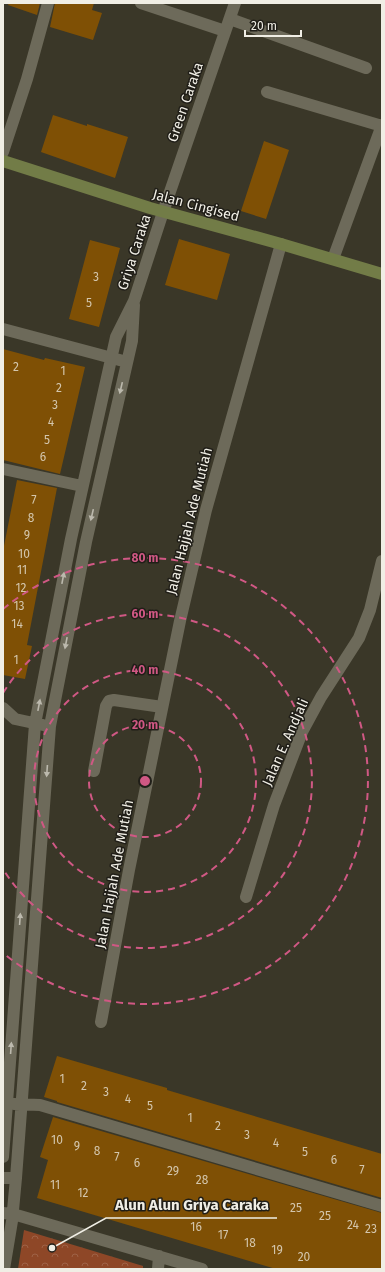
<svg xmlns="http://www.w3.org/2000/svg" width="385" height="1272" viewBox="0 0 385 1272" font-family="'Fira Sans',sans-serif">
<defs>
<pattern id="park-crowns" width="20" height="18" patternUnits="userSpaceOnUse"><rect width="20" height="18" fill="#8e4727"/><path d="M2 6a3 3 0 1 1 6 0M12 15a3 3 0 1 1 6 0" fill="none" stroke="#9e6246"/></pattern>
</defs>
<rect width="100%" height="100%" fill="#3a3728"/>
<path fill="url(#park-crowns)" d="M24,1230l119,36v3h-125z"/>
<path fill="#7f5005" d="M9,3h31l-3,12 -29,-10z
M55,3h39l-2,7 10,3 -9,27 -43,-13z
M53,115l34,11v-2l41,13 -13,41 -74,-26z
M264,141l25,9 -23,69 -25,-8z
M179,239l51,15 -13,46 -52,-15z
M90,240l30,8 -21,79 -30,-8z
M3,349l41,11 1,-2 40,9 -25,107 -57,-14z
M17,480l40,8 -30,157 5,1 -7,33 -22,-4v-124z
M57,1056l110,32v2l215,64v44l-325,-96v-1l-13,-4z
M53,1117l329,96v56h-106l-239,-71 11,-38 -8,-3z"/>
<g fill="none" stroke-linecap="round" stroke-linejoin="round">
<path stroke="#6d6a5a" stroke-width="12" d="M141,3l84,28
M230,19l136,49
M267,92l115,34
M3,152l24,-73 21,-76
M333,259l49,-134
M3,329l124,33
M3,469l79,17
M3,708l12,11 28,6
M94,771l12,-65 3,-5 5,-1 48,7
M246,897l28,-92 28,-73 19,-35 38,-59 11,-28 12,-49
M101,1022l28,-152 51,-249 26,-111 75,-266
M14,1104l26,1 342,101
M3,1157l32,-433 36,-185 45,-202 18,-36 29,-89 72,-209
M3,1178h13
M3,1213l10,1 189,55
M4,1269l8,-48 4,-43 34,-452 36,-184 46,-201 2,-36
M158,1269l1,-13"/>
<path stroke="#727c47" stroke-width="12" d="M3,161l147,47 131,36 101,30"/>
</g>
<defs><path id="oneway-solid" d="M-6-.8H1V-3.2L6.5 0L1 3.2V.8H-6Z"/></defs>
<g fill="#bcb9ad">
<use href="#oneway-solid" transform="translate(121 388) rotate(103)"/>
<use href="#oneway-solid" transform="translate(92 515) rotate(103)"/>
<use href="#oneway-solid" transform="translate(63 578) rotate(-79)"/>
<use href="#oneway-solid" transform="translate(66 643) rotate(101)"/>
<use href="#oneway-solid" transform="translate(39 705) rotate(-79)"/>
<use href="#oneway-solid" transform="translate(47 771) rotate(94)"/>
<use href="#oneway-solid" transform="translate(20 919) rotate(-86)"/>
<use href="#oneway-solid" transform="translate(11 1048) rotate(-86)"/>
</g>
<g fill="none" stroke="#d05884" stroke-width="2" stroke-dasharray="7 5">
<circle cx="145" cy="781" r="56"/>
<circle cx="145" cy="781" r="111"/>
<path d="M3 693A167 167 0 1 1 3 869"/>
<path d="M3 609A223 223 0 1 1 3 953"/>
</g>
<g text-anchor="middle" stroke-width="3" stroke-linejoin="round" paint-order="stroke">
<g font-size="12" fill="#d4c6ad">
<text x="96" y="281">3</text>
<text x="89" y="307">5</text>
<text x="16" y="371">2</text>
<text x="63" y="375">1</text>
<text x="59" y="392">2</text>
<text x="55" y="409">3</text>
<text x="51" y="426">4</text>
<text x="47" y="444">5</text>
<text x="43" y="461">6</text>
<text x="34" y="504">7</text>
<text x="31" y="522">8</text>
<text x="27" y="539">9</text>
<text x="24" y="558">10</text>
<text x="22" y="574">11</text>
<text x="21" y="592">12</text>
<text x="19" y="610">13</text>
<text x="17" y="628">14</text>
<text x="16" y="664">1</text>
<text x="62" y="1083">1</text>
<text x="84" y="1090">2</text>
<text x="106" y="1096">3</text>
<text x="128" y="1103">4</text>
<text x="150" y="1110">5</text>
<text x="190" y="1122">1</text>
<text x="218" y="1130">2</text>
<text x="247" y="1139">3</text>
<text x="57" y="1144">10</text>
<text x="276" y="1147">4</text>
<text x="77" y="1150">9</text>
<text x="97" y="1155">8</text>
<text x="305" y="1156">5</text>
<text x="117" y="1161">7</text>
<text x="334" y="1164">6</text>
<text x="137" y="1167">6</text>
<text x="362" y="1174">7</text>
<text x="173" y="1175">29</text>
<text x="202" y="1184">28</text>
<text x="55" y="1189">11</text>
<text x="83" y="1197">12</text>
<text x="296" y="1212">25</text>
<text x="325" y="1220">25</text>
<text x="353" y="1229">24</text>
<text x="196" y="1231">16</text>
<text x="371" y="1233">23</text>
<text x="223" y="1239">17</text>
<text x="250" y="1247">18</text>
<text x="277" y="1254">19</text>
<text x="304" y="1261">20</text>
</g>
<g font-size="14" fill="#f0eee5" stroke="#201e18">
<text transform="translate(185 102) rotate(-71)" y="5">Green Caraka</text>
<text transform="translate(196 205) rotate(15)" y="5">Jalan Cingised</text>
<text transform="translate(134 252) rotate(-72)" y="5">Griya Caraka</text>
<text transform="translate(189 521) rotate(-76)" y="5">Jalan Hajjah Ade Mutiah</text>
<text transform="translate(285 742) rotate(-66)" y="5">Jalan E. Andjali</text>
<text transform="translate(114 874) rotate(-79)" y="5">Jalan Hajjah Ade Mutiah</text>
</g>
</g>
<circle cx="145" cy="781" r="6" fill="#d05884" stroke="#201e18" stroke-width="2"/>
<g font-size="12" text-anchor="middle" font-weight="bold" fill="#d05884" stroke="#201e18" stroke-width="3" stroke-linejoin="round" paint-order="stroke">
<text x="145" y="562">80 m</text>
<text x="145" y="618">60 m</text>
<text x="145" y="674">40 m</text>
<text x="145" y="729">20 m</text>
</g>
<path fill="none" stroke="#f0eee5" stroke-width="1.5" d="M52 1248L106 1218H277"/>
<circle fill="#f0eee5" stroke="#201e18" stroke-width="1.5" cx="52" cy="1248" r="4"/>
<g font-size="15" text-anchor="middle" font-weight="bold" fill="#f0eee5" stroke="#201e18" stroke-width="3" stroke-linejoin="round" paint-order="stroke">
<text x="192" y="1210">Alun Alun Griya Caraka</text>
</g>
<rect width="385" height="1272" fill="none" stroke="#f0eee5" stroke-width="8"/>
<path d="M245 30v6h56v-6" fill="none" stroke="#f0eee5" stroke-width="2"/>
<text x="251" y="30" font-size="12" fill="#f0eee5" stroke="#201e18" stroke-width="3" paint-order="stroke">20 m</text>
</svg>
